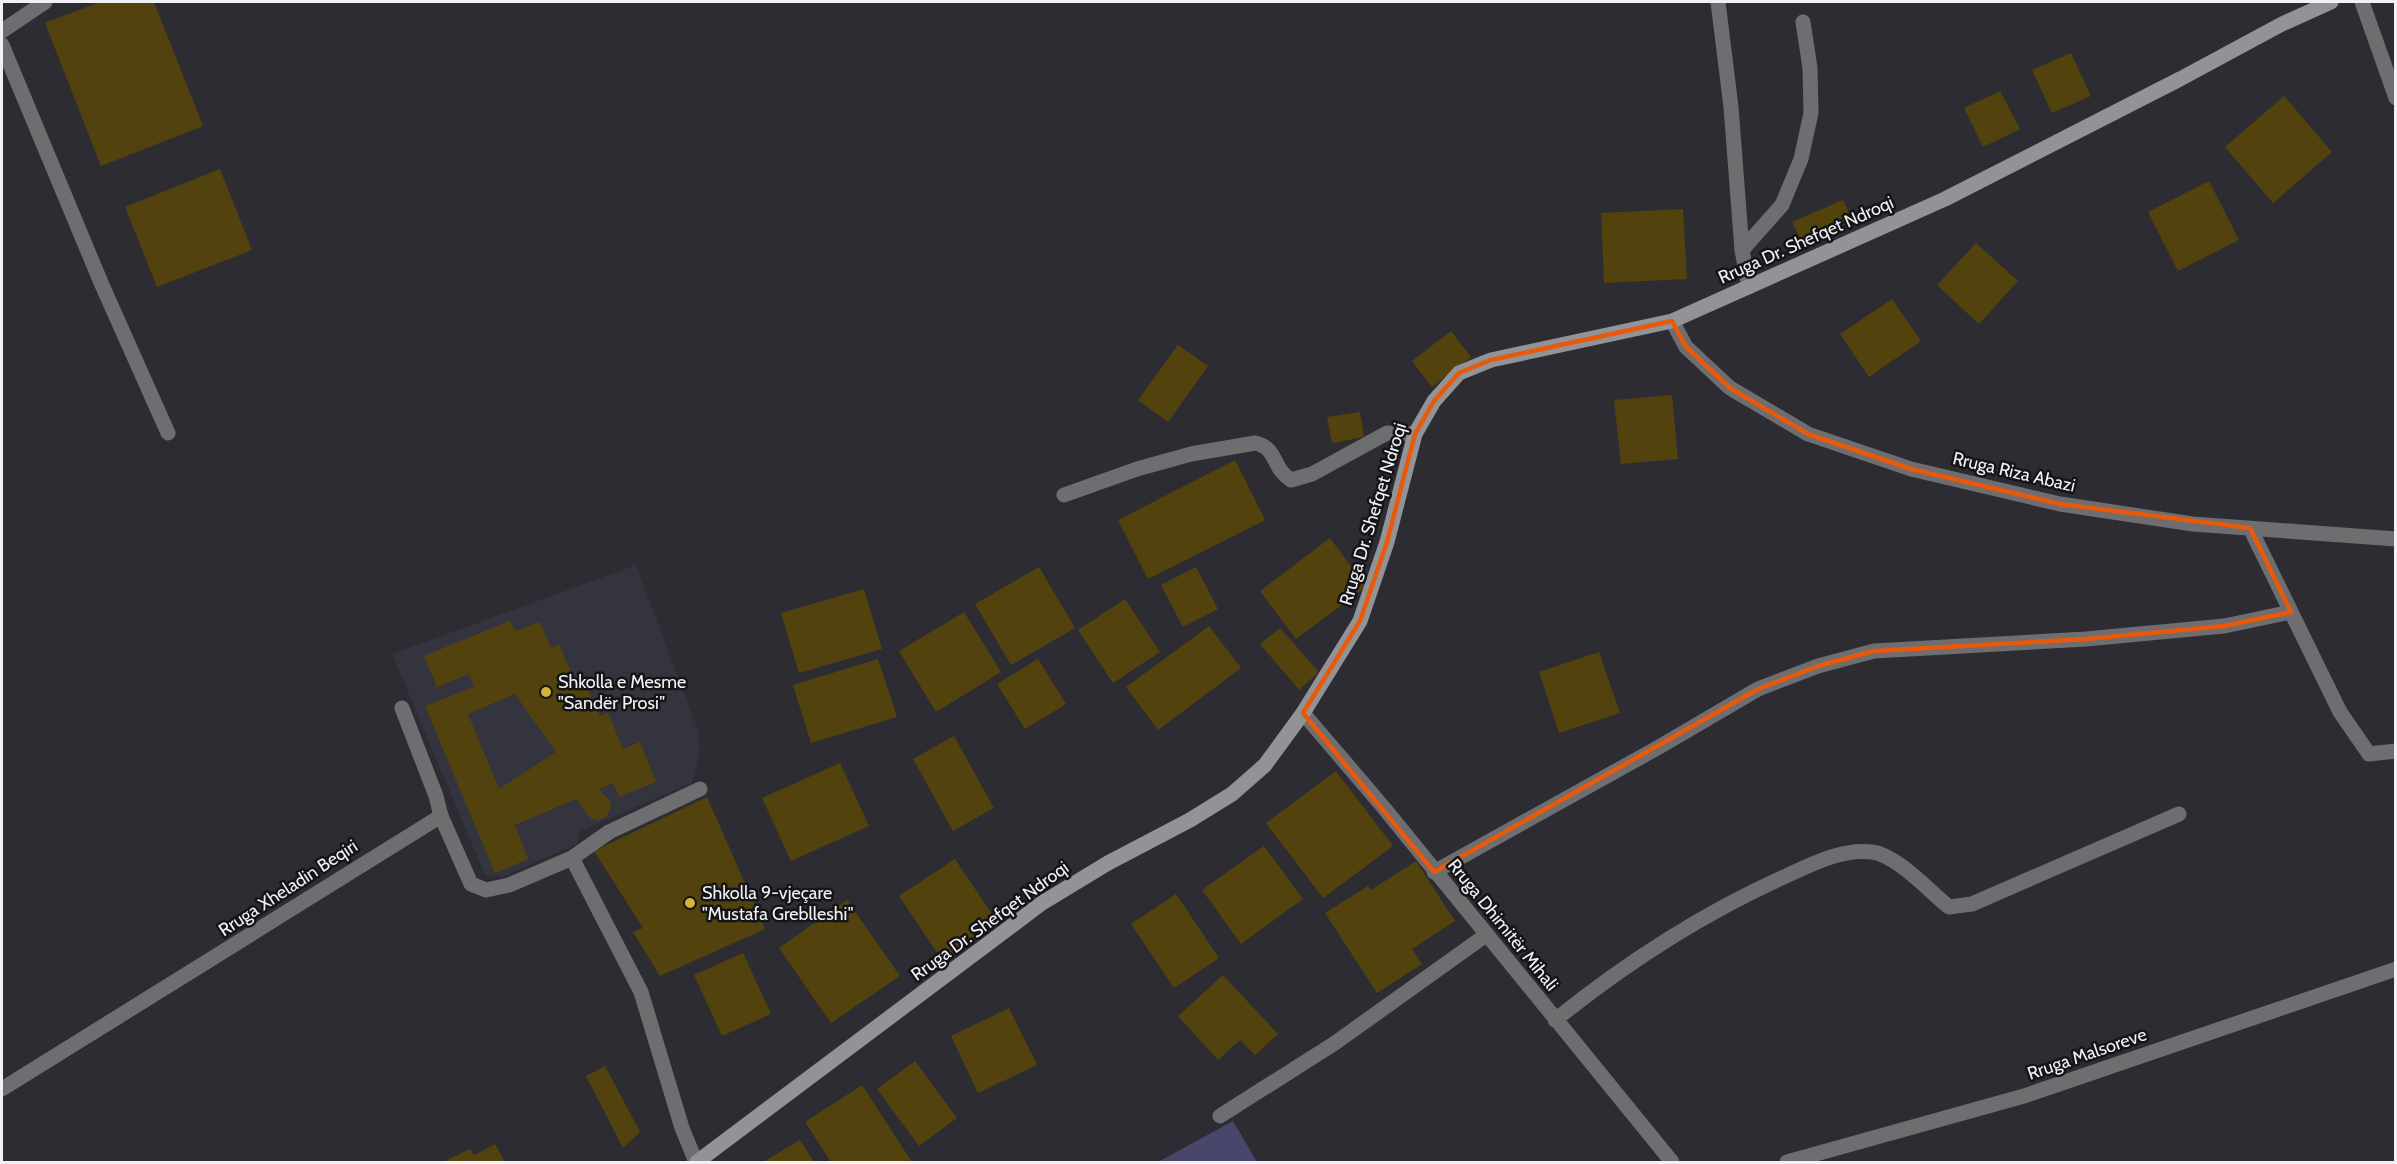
<svg xmlns="http://www.w3.org/2000/svg" width="2397" height="1164" viewBox="0 0 2397 1164" font-family="Cabin,sans-serif">
<rect width="100%" height="100%" fill="#2c2c32"/>
<path fill="#34343f" d="M636,565l62,165 2,23 -8,30 -112,48 -3,13 -75,33 -17,-2 -93,-221z"/>
<path fill="#48466a" d="M1233,1121l24,41h-99z"/>
<path fill="#52430e" fill-rule="evenodd" d="M100,2h54l49,124 -102,40 -56,-143z
M2071,53l20,43 -39,17 -20,-43z
M2000,91l20,38 -37,18 -19,-39z
M2284,96l48,56 -59,51 -48,-56z
M220,169l32,81 -95,37 -32,-80z
M2209,181l30,59 -61,31 -30,-59z
M1843,200l9,18 -51,22 -9,-18z
M1683,209l4,70 -83,4 -3,-70z
M1976,243l42,38 -39,43 -42,-39z
M1892,299l29,42 -52,36 -29,-43z
M1451,331l20,26 -39,30 -20,-26z
M1178,345l30,21 -40,56 -30,-22z
M1672,395l6,64 -57,5 -7,-64z
M1360,412l4,25 -32,6 -5,-26z
M1235,460l30,60 -117,59 -30,-59z
M1330,538l36,49 -70,52 -36,-48z
M1039,567l36,61 -64,37 -36,-61z
M1196,567l22,42 -35,18 -22,-42z
M864,589l18,60 -83,24 -18,-60z
M1125,599l35,53 -47,31 -35,-53z
M964,612l37,60 -65,40 -37,-61z
M510,621l5,10 25,-9 11,26 8,-4 16,38 8,-3 17,37 8,-3 15,36 17,-7 16,40 -37,15 -6,-14 -14,6 11,12 1,6 -5,10 -7,3 -7,-1 -5,-5 -11,-15 -61,26 13,34 -33,14 -70,-167 49,-19 -5,-13 -32,13 -13,-31zM515,694l41,58 -57,37 -31,-75z
M1209,626l32,42 -83,62 -32,-43z
M1280,628l39,44 -20,18 -39,-46z
M1599,652l21,61 -61,20 -20,-61z
M878,659l19,58 -86,26 -18,-58z
M1038,659l28,45 -41,25 -28,-45z
M954,736l40,72 -41,23 -40,-72z
M840,763l29,63 -78,35 -29,-63z
M1336,771l57,75 -70,52 -57,-75z
M707,797l58,132 -105,47 -27,-44 10,-4 -49,-77z
M1264,846l39,53 -62,45 -39,-54z
M955,859l43,64 -56,37 -43,-64z
M1416,861l39,60 -43,28 10,15 -45,29 -52,-80 43,-27 3,4z
M1176,894l43,64 -45,30 -43,-64z
M847,900l53,76 -69,47 -52,-75z
M743,953l28,61 -49,22 -28,-61z
M1223,975l55,59 -23,21 -15,-15 -22,20 -40,-44z
M1009,1008l28,57 -59,28 -27,-57z
M915,1061l42,57 -38,28 -42,-57z
M605,1066l35,66 -17,16 -37,-72z
M862,1085l50,77h-81l-26,-40z
M800,1140l14,22h-51z
M495,1144l10,18h-62l27,-13 4,6z"/>
<g fill="none" stroke-linecap="round" stroke-linejoin="round">
<path stroke="#6e6e71" stroke-width="15" d="M1718,2l13,105 11,143
M2362,2l34,96
M2,45l100,240 66,148
M1742,250l40,-45 19,-46 10,-46 -1,-45 -7,-46
M1064,495l73,-26 54,-15 64,-11c23,5 16,24 36,37l21,-6 75,-41 28,1
M402,708l34,88 5,20"/>
<path stroke="#6e6e71" stroke-width="15" d="M2,31l43,-29
M1742,250l7,37
M1672,321l14,26 44,41 78,46 103,35 149,35 133,20 203,15
M2250,528l90,184 29,42 27,-3
M1303,713l81,95 288,354
M572,858l69,134 41,136 14,34
M1434,872l225,-125 99,-58 60,-23 56,-15 212,-12 138,-13 67,-14
M1555,1020c71,-57 148,-107 231,-144 26,-12 57,-28 86,-24 25,3 57,39 77,55l23,-3 207,-90
M2,1089l439,-273 30,68 15,6 23,-5 63,-27 37,-26 91,-43
M1220,1116l115,-73 151,-108
M1787,1162l237,-66 372,-127"/>
<path stroke="#929397" stroke-width="15" d="M697,1162l345,-259 66,-40 82,-43 42,-26 33,-29 38,-52 57,-92 27,-79 28,-108 19,-33 25,-28 32,-13 181,-39 273,-122 235,-120 102,-55 49,-22"/>
</g>
<path fill="none" stroke="#e8590c" stroke-width="4.5" stroke-linejoin="round" d="M1672,321l14,26 44,41 78,46 103,35 149,35 190,24 41,84 -67,14 -138,13 -212,12 -56,15 -60,23 -324,183 -131,-159 57,-92 27,-79 28,-108 19,-33 25,-28 32,-13z"/>
<g fill="#d8b434" stroke="#151518" stroke-width="2">
<circle cx="546" cy="692" r="6"/>
<circle cx="690" cy="903" r="6"/>
</g>
<g text-anchor="middle" stroke-width="5" stroke-linejoin="round" paint-order="stroke">
<g font-size="18" fill="#f1f1f5" stroke="#151518">
<text transform="translate(1806 240) rotate(-24)" y="6">Rruga Dr. Shefqet Ndroqi</text>
<text transform="translate(2014 472) rotate(13)" y="6">Rruga Riza Abazi</text>
<text transform="translate(1373 514) rotate(-73)" y="6">Rruga Dr. Shefqet Ndroqi</text>
<text transform="translate(288 888) rotate(-33)" y="6">Rruga Xheladin Beqiri</text>
<text transform="translate(990 921) rotate(-36)" y="6">Rruga Dr. Shefqet Ndroqi</text>
<text transform="translate(1503 925) rotate(51)" y="6">Rruga Dhimitër Mihali</text>
<text transform="translate(2087 1054) rotate(-19)" y="6">Rruga Malsoreve</text>
</g>
<g font-size="18" fill="#f1f1f5" stroke="#151518" text-anchor="start">
<text x="558" y="688">Shkolla e Mesme<tspan x="558" dy="21">"Sandër Prosi"</tspan></text>
<text x="702" y="899">Shkolla 9-vjeçare<tspan x="702" dy="21">"Mustafa Greblleshi"</tspan></text>
</g>
</g>
<rect width="2397" height="1164" fill="none" stroke="#f1f1f5" stroke-width="6"/>
</svg>
